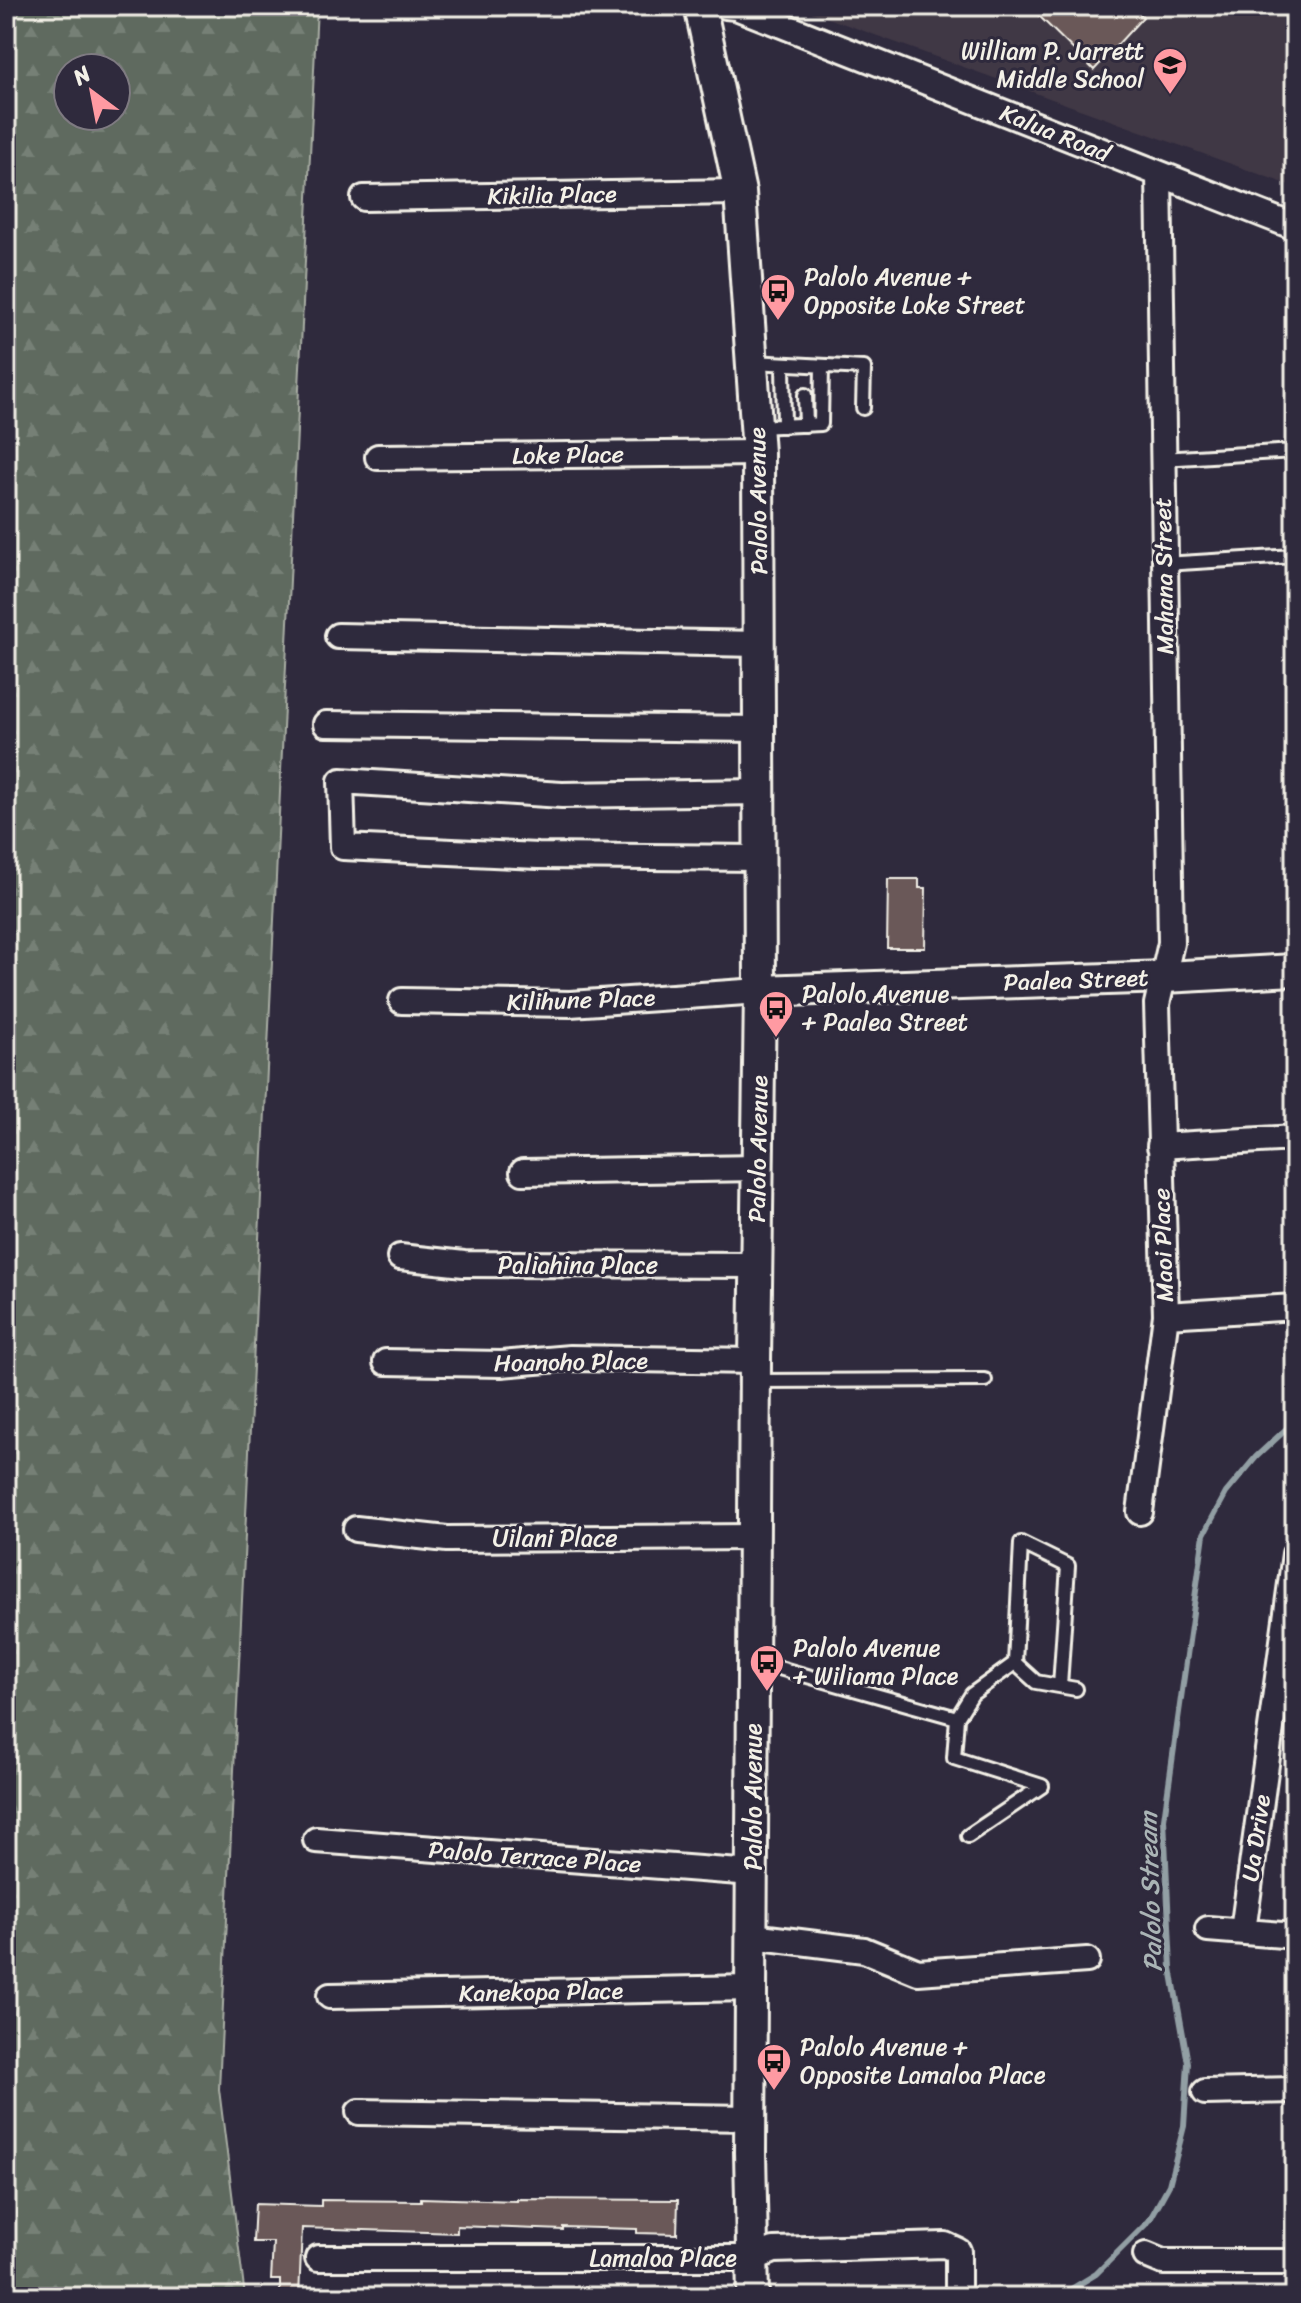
<svg xmlns="http://www.w3.org/2000/svg" width="1301" height="2303" viewBox="0 0 1301 2303" font-family="Sriracha,sans-serif">
<defs>
<pattern id="forest-firs" width="22" height="20" patternUnits="userSpaceOnUse" patternTransform="scale(2)"><rect width="22" height="20" fill="#5e6a5f"/><path d="M5 1l3.5 6h-7zM16 11l3.5 6h-7z" fill="#768076"/></pattern>
</defs>
<rect width="100%" height="100%" fill="#2f2a3d"/>
<filter id="ink" filterUnits="userSpaceOnUse"><feTurbulence type="fractalNoise" baseFrequency=".0125" numOctaves="2"/><feDisplacementMap in="SourceGraphic" scale="16" xChannelSelector="R" yChannelSelector="G"/><feConvolveMatrix kernelMatrix="1 2 1 2 8 2 1 2 1" color-interpolation-filters="sRGB"/></filter>
<g filter="url(#ink)">
<path fill="#413845" d="M795,6h500v181z"/>
<path fill="url(#forest-firs)" stroke="#a9aea4" stroke-width="2" fill-rule="evenodd" d="M6,6h311l-98,2083 26,208h-237l-2,-3zM68,68h48v48h-48z"/>
<g fill="none" stroke-linecap="round" stroke-linejoin="round">
<path stroke="#929fa4" stroke-width="6" d="M1058,2297l38,-23 53,-53 20,-36 15,-59 4,-63 -17,-95 -7,-149 40,-285 22,-41 30,-36 39,-36"/>
</g>
<path fill="#6b5958" stroke="#f4f1e8" stroke-width="2" d="M1029,6h105l9,11 -49,53z
M888,879h31v9h7l-1,60h-38z
M421,2198l96,3v-2l161,1 -1,34 -40,-1v-4l-74,-2v3l-106,-4v7l-155,-5 -3,69h-19v-17h-9l2,-38h-20l2,-38 66,2v-6l100,1z"/>
<g fill="none" stroke-linecap="round" stroke-linejoin="round">
<g stroke="#f4f1e8" stroke-width="18">
<path id="service" d="M752,362l112,6 -1,40
M783,364l1,62
M805,395l1,30
M757,427l64,-3 1,-58
M1162,459l133,-8
M1164,564l131,-8
M755,1381l230,-1
M754,1661l203,57 -3,40 88,28 -74,50
M1015,1663l21,19 40,7
M957,1718l15,-24 43,-31 6,-120 47,23 -8,120"/>
</g>
<g stroke="#f4f1e8" stroke-width="30">
<path id="minor" d="M726,6l10,1 559,220
M364,198l376,-6
M378,457l380,-4
M338,636l422,8
M326,724l433,5
M759,792l-197,3 -221,-14 2,66 195,9 222,2
M402,1001l168,3 190,-13
M1160,1146l135,-8
M523,1172l235,-4
M400,1257l64,7 292,1
M1166,1315l129,-8
M386,1362l115,2 69,-6 185,3
M1140,1512l26,-197 -9,-311 14,-61 -12,-769
M356,1529l91,10 308,-2
M316,1840l437,33
M1208,1929l87,7
M1243,1931l52,-377
M752,1936l112,14 54,22 169,-12
M330,1996l422,-8
M1205,2092l90,-2
M359,2112l392,6
M1146,2255l17,7h132
M318,2258h436l20,-8 171,-5 13,6v46"/>
</g>
<g stroke="#f4f1e8" stroke-width="36">
<path id="tertiary" d="M700,6l40,186 18,261 2,538 -5,370 -5,791 3,145
M760,991l405,-14 130,-7"/>
</g>
<use href="#service" stroke="#2f2a3d" stroke-width="12"/>
<use href="#minor" stroke="#2f2a3d" stroke-width="24"/>
<use href="#tertiary" stroke="#2f2a3d" stroke-width="30"/>
</g>
</g>
<defs>
<g id="school-pin" transform="scale(1.8)"><path d="M0 17L-7.5 6A9.5 9.5 0 1 1 7.5 6Z" fill="#ff9aa2" stroke="#2f2a3d"/><path d="M0-5L7-2L0 1L-7-2ZM-4 1L0 2.5L4 1V4Q0 6-4 4Z" fill="#111"/></g>
<g id="bus-pin" transform="scale(1.8)"><path d="M0 17L-7.5 6A9.5 9.5 0 1 1 7.5 6Z" fill="#ff9aa2" stroke="#2f2a3d"/><path d="M-5-6H5V4H4V6H2V4H-2V6H-4V4H-5ZM-3.5-4V0h7V-4ZM-3.5 1.2v1.5H-2V1.2ZM2 1.2v1.5H3.5V1.2Z" fill="#111"/></g>
</defs>
<g fill-rule="evenodd">
<use href="#school-pin" x="1170" y="65"/>
<use href="#bus-pin" x="778" y="291"/>
<use href="#bus-pin" x="776" y="1008"/>
<use href="#bus-pin" x="767" y="1662"/>
<use href="#bus-pin" x="774" y="2061"/>
</g>
<g text-anchor="middle" stroke-width="6" stroke-linejoin="round" paint-order="stroke">
<g font-size="24" fill="#f4f1e8" stroke="#2f2a3d" text-anchor="start">
<text x="1144" y="59" text-anchor="end">William P. Jarrett<tspan x="1144" dy="28">Middle School</tspan></text>
<text x="804" y="285">Palolo Avenue +<tspan x="804" dy="28">Opposite Loke Street</tspan></text>
<text x="802" y="1002">Palolo Avenue<tspan x="802" dy="28">+ Paalea Street</tspan></text>
<text x="793" y="1656">Palolo Avenue<tspan x="793" dy="28">+ Wiliama Place</tspan></text>
<text x="800" y="2055">Palolo Avenue +<tspan x="800" dy="28">Opposite Lamaloa Place</tspan></text>
</g>
<g font-size="24" fill="#f4f1e8" stroke="#2f2a3d">
<text transform="translate(1055 133) rotate(22)" y="8">Kalua Road</text>
<text transform="translate(552 195) rotate(-1)" y="8">Kikilia Place</text>
<text transform="translate(568 455) rotate(-1)" y="8">Loke Place</text>
<text transform="translate(758 501) rotate(-91)" y="8">Palolo Avenue</text>
<text transform="translate(1164 576) rotate(-91)" y="8">Mahana Street</text>
<text transform="translate(1076 980) rotate(-2)" y="8">Paalea Street</text>
<text transform="translate(581 1000) rotate(-2)" y="8">Kilihune Place</text>
<text transform="translate(758 1149) rotate(-89)" y="8">Palolo Avenue</text>
<text transform="translate(1163 1245) rotate(-92)" y="8">Maoi Place</text>
<text x="578" y="1273">Paliahina Place</text>
<text transform="translate(571 1362) rotate(-1)" y="8">Hoanoho Place</text>
<text x="555" y="1546">Uilani Place</text>
<text transform="translate(753 1797) rotate(-90)" y="8">Palolo Avenue</text>
<text transform="translate(1256 1838) rotate(-82)" y="8">Ua Drive</text>
<text transform="translate(535 1857) rotate(4)" y="8">Palolo Terrace Place</text>
<text transform="translate(541 1992) rotate(-1)" y="8">Kanekopa Place</text>
<text x="663" y="2266">Lamaloa Place</text>
</g>
<g font-size="26" font-style="italic" fill="#aab4b5" stroke="#2f2a3d">
<text transform="translate(1150 1892) rotate(-92)" y="9">Palolo Stream</text>
</g>
</g>
<rect width="1301" height="2303" fill="none" stroke="#2f2a3d" stroke-width="32"/>
<rect x="16" y="16" width="1269" height="2271" fill="none" stroke="#f4f1e8" stroke-width="3" filter="url(#ink)"/>
<g transform="translate(92 92) rotate(328)"><circle r="38" fill="#2f2a3d" stroke="#7e7a81" stroke-width="2"/>
<path d="M0-6L14 30L0 20L-14 30Z" fill="#ff9aa2"/>
<text y="-12" font-size="22" font-weight="bold" text-anchor="middle" fill="#f4f1e8">N</text>
</g>
</svg>
